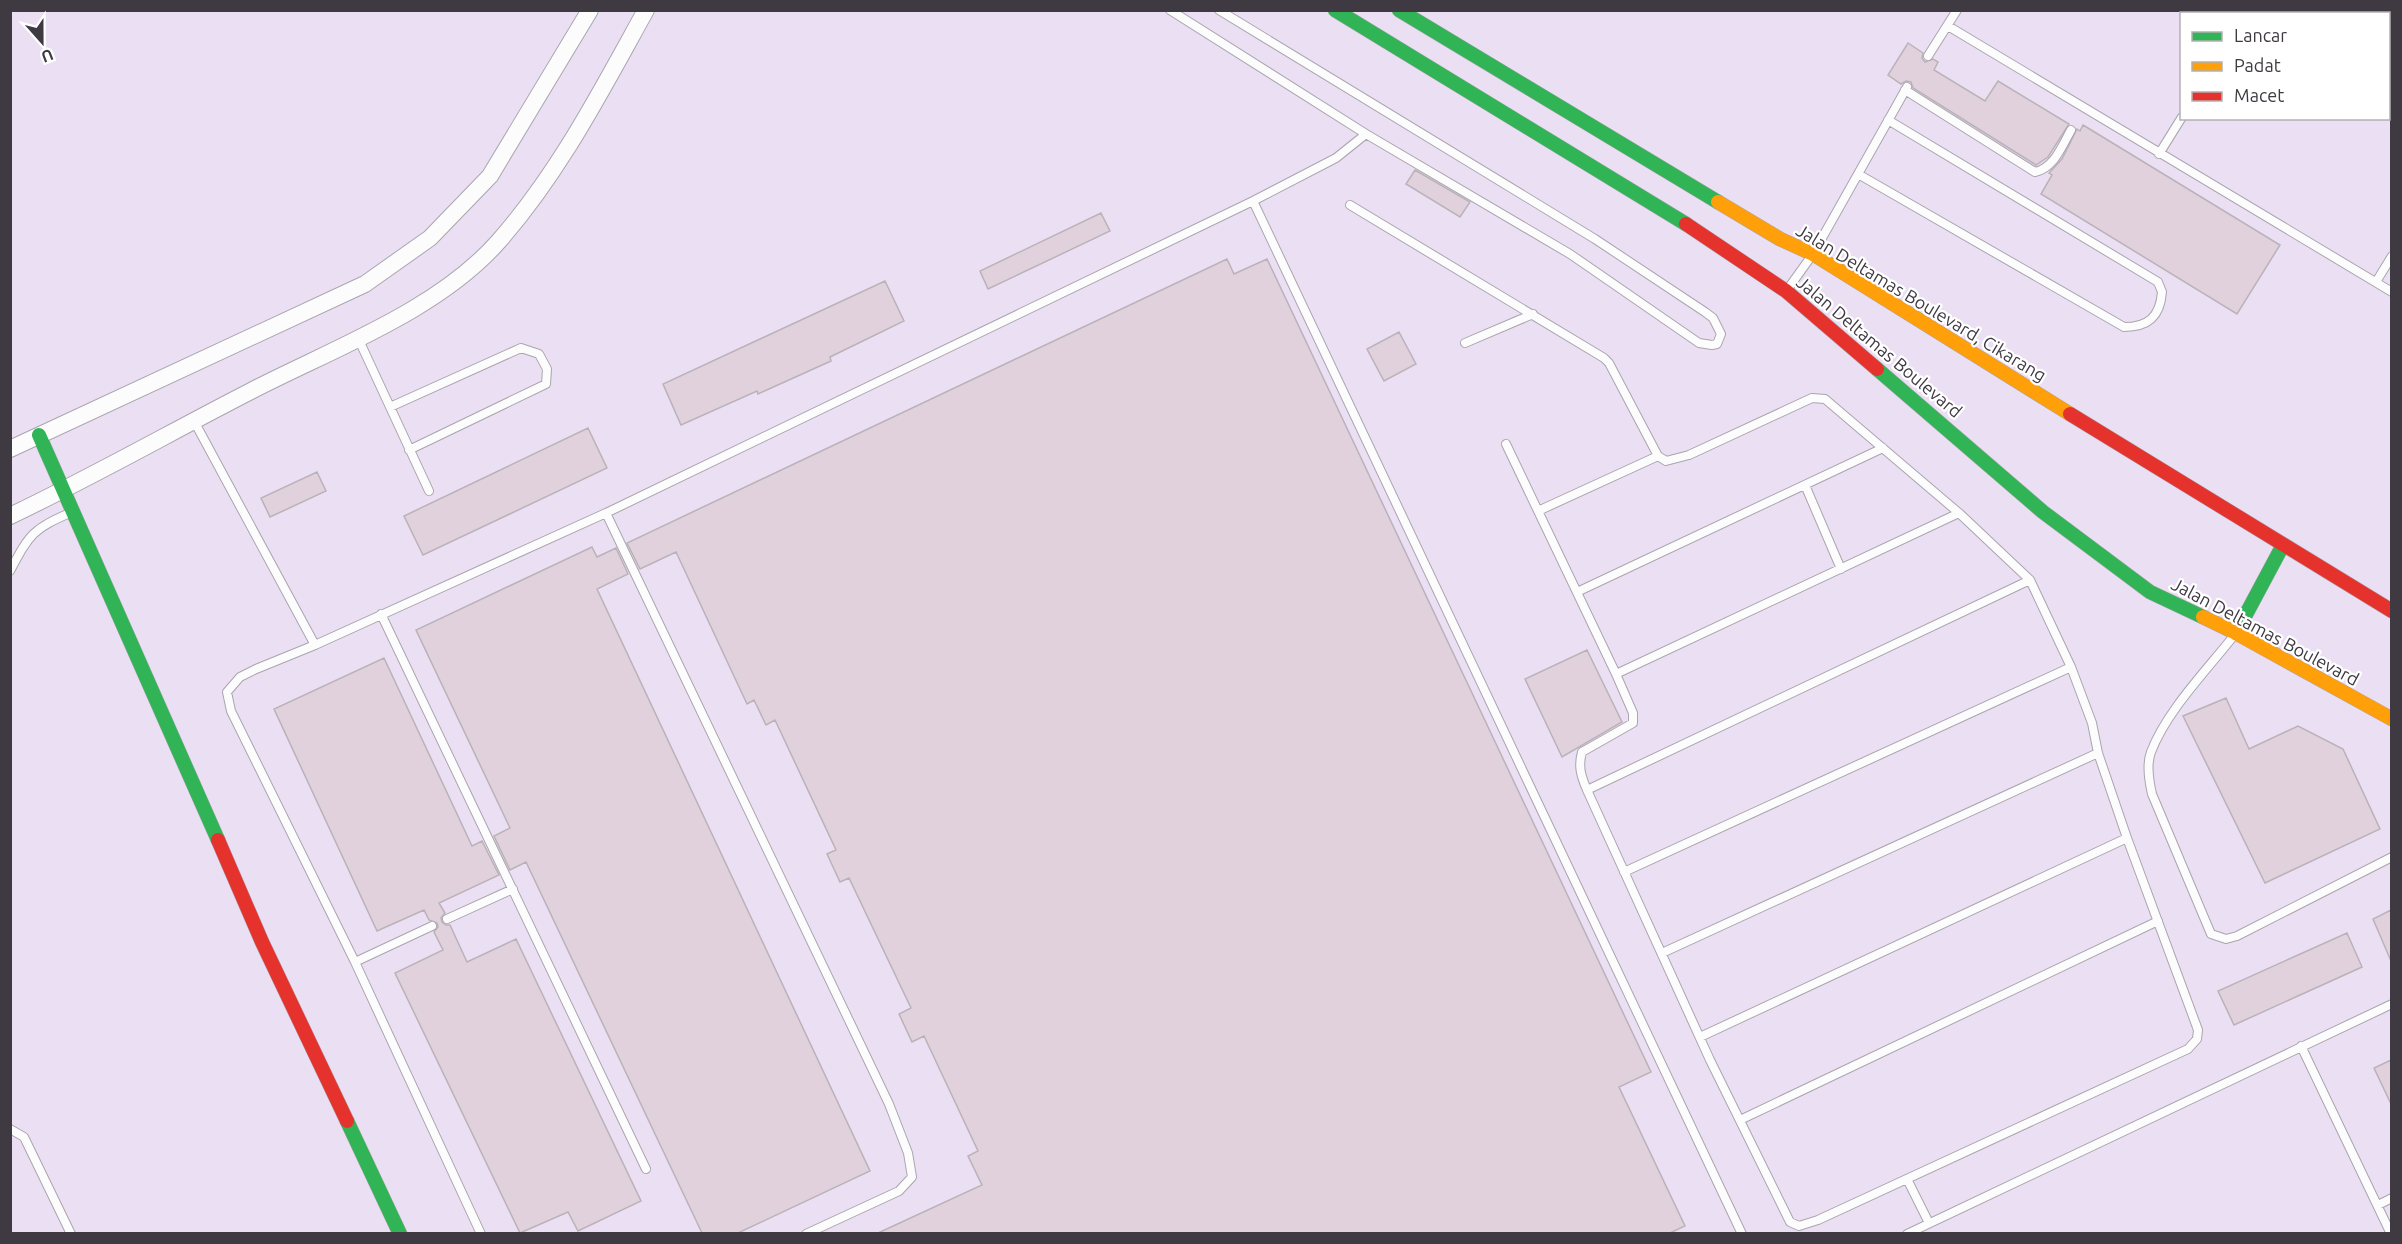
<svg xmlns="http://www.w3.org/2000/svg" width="2402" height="1244" viewBox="0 0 2402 1244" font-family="Ubuntu,sans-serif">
<rect width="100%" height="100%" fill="#efe9f4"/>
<path fill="#ebdff3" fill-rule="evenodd" d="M11,11h2380v1222h-2380zM2182,14h206v104h-206z"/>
<path fill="#e0d1dc" stroke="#bab2b9" stroke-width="1.5" d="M1908,43l15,10 -1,5 3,4 8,-3 5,3 -4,8 51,31 13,-20 71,43 -21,33 -12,8 -123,-77 -2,-6 -5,-1 -5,3 -13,-9z
M2083,125l197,120 -43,69 -196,-120 11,-19 -3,-2 13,-14 15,-30 3,2z
M1415,170l55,32 -10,15 -54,-33z
M1101,213l9,18 -122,58 -8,-18z
M1227,259l7,15 33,-15 384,813 -32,15 66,139 -15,7h-792l104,-48 -14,-29 10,-5 -54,-115 -12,6 -13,-28 12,-6 -62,-130 -9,4 -13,-28 9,-4 -61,-130 -9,5 -12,-25 -7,4 -71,-152 -36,17 -13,-26z
M885,281l19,40 -74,36 1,4 -73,33 -1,-3 -76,34 -18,-41z
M1399,332l17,32 -32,17 -17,-32z
M588,428l19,40 -184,87 -19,-39z
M317,472l9,19 -56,26 -9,-19z
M592,547l5,10 19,-9 12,26 -31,15 273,582 -132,62h-36l-176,-371 -16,8 -16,-34 16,-8 -94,-198z
M1587,650l35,72 -60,35 -37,-78z
M384,658l88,188 10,-5 17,34 -60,28 6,10 -4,5 1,4 4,3h4l17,37 49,-23 125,262 -63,30 -10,-19 -48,21 -125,-260 48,-23 -9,-18 4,-5 -1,-4 -8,-3 -5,-10 -47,21 -103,-222z
M2226,698l23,51 49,-23 45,23 37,80 -115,54 -82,-167z
M2391,910v51l-18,-42z
M2347,933l15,34 -128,58 -16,-34z
M2391,1060v44l-17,-36z"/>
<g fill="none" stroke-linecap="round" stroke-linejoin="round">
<g stroke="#a9a5ad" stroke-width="10">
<path id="lane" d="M1170,10l196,124 204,120 129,89 13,2 5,-1 4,-10 -8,-16 -8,-6 -110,-73 -376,-229
M2244,14l2,-4
M1948,26l444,266
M1928,56l29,-46
M1905,90l130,82c19,-4 27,-26 36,-42
M2159,154l23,-37
M1858,174l266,153c24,0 36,-10 38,-35l-4,-10 -270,-162
M1253,201l489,1033
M1350,205l254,153 5,5 49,93 8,5 23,-6 123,-57 13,1 134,114 71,67 41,87 21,56 6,30 29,85 71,192 -1,9 -9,10 -370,171 -19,6 -9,-4 -80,-162 -123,-270c-6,-14 -9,-23 -5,-38l51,-29v-10l-17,-39 343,-161
M2376,282l16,-26
M1787,290l26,-36 94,-167
M358,338l71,153
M1465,343l68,-29
M390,407l131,-59 18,6 8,15 -1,15 -137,66
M194,421l121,224
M1506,444l110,230
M1805,485l36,84
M1538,511l120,-55
M606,513l283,591 19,49 4,24 -13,14 -93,43
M10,571c20,-38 23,-42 62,-59
M1577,592l306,-144
M381,614l265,555
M2236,633c-28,36 -69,77 -85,119 -5,13 -2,29 1,42l59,140 15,5 11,-3 155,-79
M1587,790l443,-210
M1624,872l447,-205
M447,919l66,-30
M1662,953l436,-200
M355,962l77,-36
M1700,1037l427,-199
M2301,1046l90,188
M1740,1120l418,-199
M10,1129l14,8 47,97
M1907,1179l22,44
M2378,1205l14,-7
M481,1234l-126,-272 -124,-251 -4,-19 13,-15 16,-8 59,-24 291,-132 647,-312 83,-43 30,-24
M1907,1234l485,-230"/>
</g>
<g stroke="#a9a5ad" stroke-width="18">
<path id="street" d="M10,449l355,-165 65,-46 60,-62 100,-166
M10,516c82,-39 161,-84 241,-125 81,-42 186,-80 247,-149 61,-69 103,-151 148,-232"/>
</g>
<g stroke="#a9a5ad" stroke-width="15">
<path id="fast" d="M1335,10l351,214
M1399,10l319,192
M1877,369l166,143 107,80 53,25
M39,435l179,405
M2236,633l47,-88
M347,1121l53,113"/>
</g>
<g stroke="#a9a5ad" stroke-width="15">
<path id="slow" d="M1718,202l62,37 33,15 257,160
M2203,617l33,16 156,86"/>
</g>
<g stroke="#a9a5ad" stroke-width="15">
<path id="jam" d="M1686,224l100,67 91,78
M2070,414l322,197
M218,840l44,102 85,179"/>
</g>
<use href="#lane" stroke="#fdfcfd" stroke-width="8"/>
<use href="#street" stroke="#fdfcfd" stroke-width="16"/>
<use href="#fast" stroke="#30b455" stroke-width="14"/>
<use href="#slow" stroke="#ff9f0a" stroke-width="14"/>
<use href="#jam" stroke="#e5322d" stroke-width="14"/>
</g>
<g text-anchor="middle" stroke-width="4.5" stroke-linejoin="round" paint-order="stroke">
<g font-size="18" fill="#3f3a42" stroke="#fff">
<text transform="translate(1921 303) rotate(31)" y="6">Jalan Deltamas Boulevard, Cikarang</text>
<text transform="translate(1879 347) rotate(40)" y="6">Jalan Deltamas Boulevard</text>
<text transform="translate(2265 632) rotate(28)" y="6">Jalan Deltamas Boulevard</text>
</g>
</g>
<rect width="2402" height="1244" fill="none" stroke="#3f3a42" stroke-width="24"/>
<rect x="2180" y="12" width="210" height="108" fill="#ffffff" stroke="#b2b0b3" stroke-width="1.5"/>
<rect x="2192" y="32" width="30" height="9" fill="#30b455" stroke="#b2b0b3" stroke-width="1.5"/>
<text x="2234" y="42" font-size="18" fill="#3f3a42">Lancar</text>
<rect x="2192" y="62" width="30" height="9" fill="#ff9f0a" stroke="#b2b0b3" stroke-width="1.5"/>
<text x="2234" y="72" font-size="18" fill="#3f3a42">Padat</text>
<rect x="2192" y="92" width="30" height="9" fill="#e5322d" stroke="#b2b0b3" stroke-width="1.5"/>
<text x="2234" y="102" font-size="18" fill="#3f3a42">Macet</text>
<g transform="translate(42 42) rotate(159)" stroke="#ffffff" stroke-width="4.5" paint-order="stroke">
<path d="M0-4.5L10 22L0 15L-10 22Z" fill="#3f3a42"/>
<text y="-9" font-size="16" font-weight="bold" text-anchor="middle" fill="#3f3a42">U</text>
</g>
</svg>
